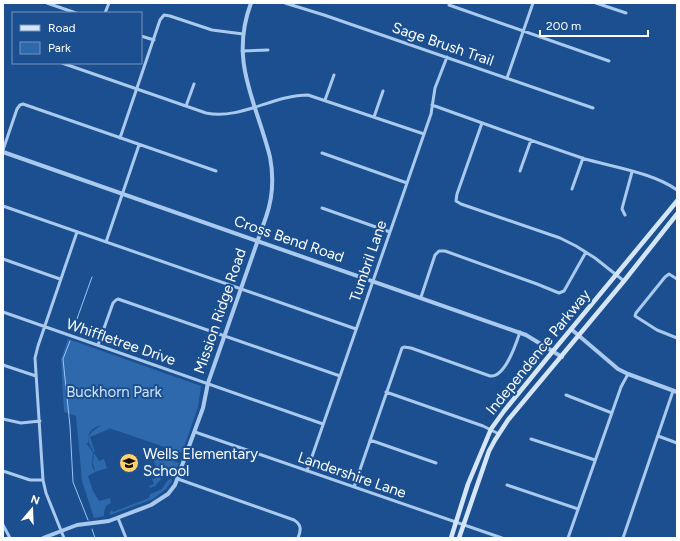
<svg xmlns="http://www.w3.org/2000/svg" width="680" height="541" viewBox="0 0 680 541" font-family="Figtree,sans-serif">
<rect width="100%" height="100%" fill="#1b4f8f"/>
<path fill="#2e69ad" d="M68,339l133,47 -3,21 -16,46 -73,-25 1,4 -1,-3 -19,8 5,15h-1c-10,-16 -6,-17 7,-27 -11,4 -13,7 -13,18h-2l7,9 -1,14 3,6 -7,4 5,15 6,10 11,-3 1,5c-6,2 -7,7 -7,13l-10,2 -12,-37 -6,-65 -12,-4 -3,-53z
M94,453l5,8 5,-2 3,9 -12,4 -2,-9z
M153,455l26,8 -4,10h-6l-7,5h-1l-8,-19z
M153,471h3l5,8 -6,7 -5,2 -1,-2 5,-2 -2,-5 4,-1z
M171,479l1,2 -6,8 -13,10 -43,16v-3l2,-2 1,2 36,-14 1,-4 12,-5 6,-9z"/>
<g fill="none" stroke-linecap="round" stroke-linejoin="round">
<path stroke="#9cc4f0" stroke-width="1" d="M73,330l19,-53
M70,341l-7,18 7,67 3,56 15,38
M92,529l3,9"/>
<path stroke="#a9c9ee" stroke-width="3" d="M47,3l29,10
M285,3l39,12 269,93
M596,3l30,10
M449,5l160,56
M105,13l4,-10
M141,36l13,4
M242,51l26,-1
M62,63l144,50c35,7 67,-18 102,-18l116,39
M507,78l26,-75
M325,100l9,-25
M432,105c50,18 100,36 150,53 29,9 70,14 95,32
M186,106l8,-22
M374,117l9,-26
M482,123l-25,71 -1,7 5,3 99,34 16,8 19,12 29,23
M120,138l40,-118 4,-5 6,1 42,14 31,4
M3,150l14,-41 3,-4 3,-1 193,67
M322,153l85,30
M520,171l11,-31
M572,189l11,-31
M3,206l353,123
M322,208l68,24
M625,215l-3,-6 1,-4 9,-33
M106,242l33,-97
M3,259l57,20
M677,279l-8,-5 -4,3 -29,36 -1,3 22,14 20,8
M421,297l14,-42 4,-4h6l92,33 22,9 5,-2 22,-39
M3,312l320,112
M98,345l15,-42 3,-3 2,-1 222,77
M3,365l33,11
M386,392l97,34 16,8
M566,395l46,18
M3,419l18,4 19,-2
M195,432l307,106
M658,436l19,7
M531,439l64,21
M370,440l66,23
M3,471l27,9h13
M307,471l124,-357 4,-26 12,-31
M178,479l116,41c8,5 7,10 4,18
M507,485l71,24
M354,487l48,-139 2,-1 7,1 79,28c15,2 26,-32 30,-44
M118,518l8,20
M3,525l7,13
M64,538l-18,-45 -3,-13 -8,-122 3,-12 39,-114
M568,538l53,-151 7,-13
M623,538l50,-147"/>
<path stroke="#a9c9ee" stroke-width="4" d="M3,152l523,183 36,22
M571,329l47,40 10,5 49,18
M43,538l34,-13 32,-4 42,-16 17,-11 7,-9 9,-25 19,-52 5,-25 58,-166c7,-20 8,-39 4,-60 -14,-56 -41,-95 -19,-154"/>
<path stroke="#d6e6fa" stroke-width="4.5" d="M451,538l17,-54 23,-55 13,-18 49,-60 124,-150
M459,538l30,-87 6,-11 13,-20 116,-139 53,-67"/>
</g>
<defs>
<g id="school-disc" transform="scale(1)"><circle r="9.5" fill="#ffd166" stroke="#1b4f8f"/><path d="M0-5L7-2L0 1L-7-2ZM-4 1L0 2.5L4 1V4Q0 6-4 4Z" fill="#111"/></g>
</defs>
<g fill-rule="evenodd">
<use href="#school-disc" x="129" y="463"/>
</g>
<g text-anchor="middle" stroke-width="4" stroke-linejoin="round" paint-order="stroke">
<g font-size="15" fill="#fff" stroke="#1b4f8f">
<text transform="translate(443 44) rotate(19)" y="5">Sage Brush Trail</text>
<text transform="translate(289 239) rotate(19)" y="5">Cross Bend Road</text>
<text transform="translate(368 261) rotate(-71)" y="5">Tumbril Lane</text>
<text transform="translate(220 311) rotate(-71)" y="5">Mission Ridge Road</text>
<text transform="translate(121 342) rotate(19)" y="5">Whiffletree Drive</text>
<text transform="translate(538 352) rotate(-51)" y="5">Independence Parkway</text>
<text transform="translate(352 475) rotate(19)" y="5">Landershire Lane</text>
</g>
<g font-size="15" fill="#cfe3fa" stroke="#1b4f8f">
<text x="114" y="397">Buckhorn Park</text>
</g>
<g font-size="15" fill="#fff" stroke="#1b4f8f" text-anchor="start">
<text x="143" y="459">Wells Elementary<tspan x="143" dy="17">School</tspan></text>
</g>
</g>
<rect width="680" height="541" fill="none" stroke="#ffffff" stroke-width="8"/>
<rect x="12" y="12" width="130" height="52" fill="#1b4f8f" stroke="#7695bc"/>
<rect x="20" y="25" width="20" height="6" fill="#d6e6fa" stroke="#7695bc"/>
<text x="48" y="32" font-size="12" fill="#ffffff">Road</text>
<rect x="20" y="42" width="20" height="12" fill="#2e69ad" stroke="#7695bc"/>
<text x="48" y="52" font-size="12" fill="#ffffff">Park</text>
<g transform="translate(32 509) rotate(19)" stroke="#1b4f8f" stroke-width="3" paint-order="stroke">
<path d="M0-3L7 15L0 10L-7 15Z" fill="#ffffff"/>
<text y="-6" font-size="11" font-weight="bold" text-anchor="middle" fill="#ffffff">N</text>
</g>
<path d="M540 30v6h108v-6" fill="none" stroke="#ffffff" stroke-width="2"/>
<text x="546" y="30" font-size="12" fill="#ffffff" stroke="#1b4f8f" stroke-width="3" paint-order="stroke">200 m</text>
</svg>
